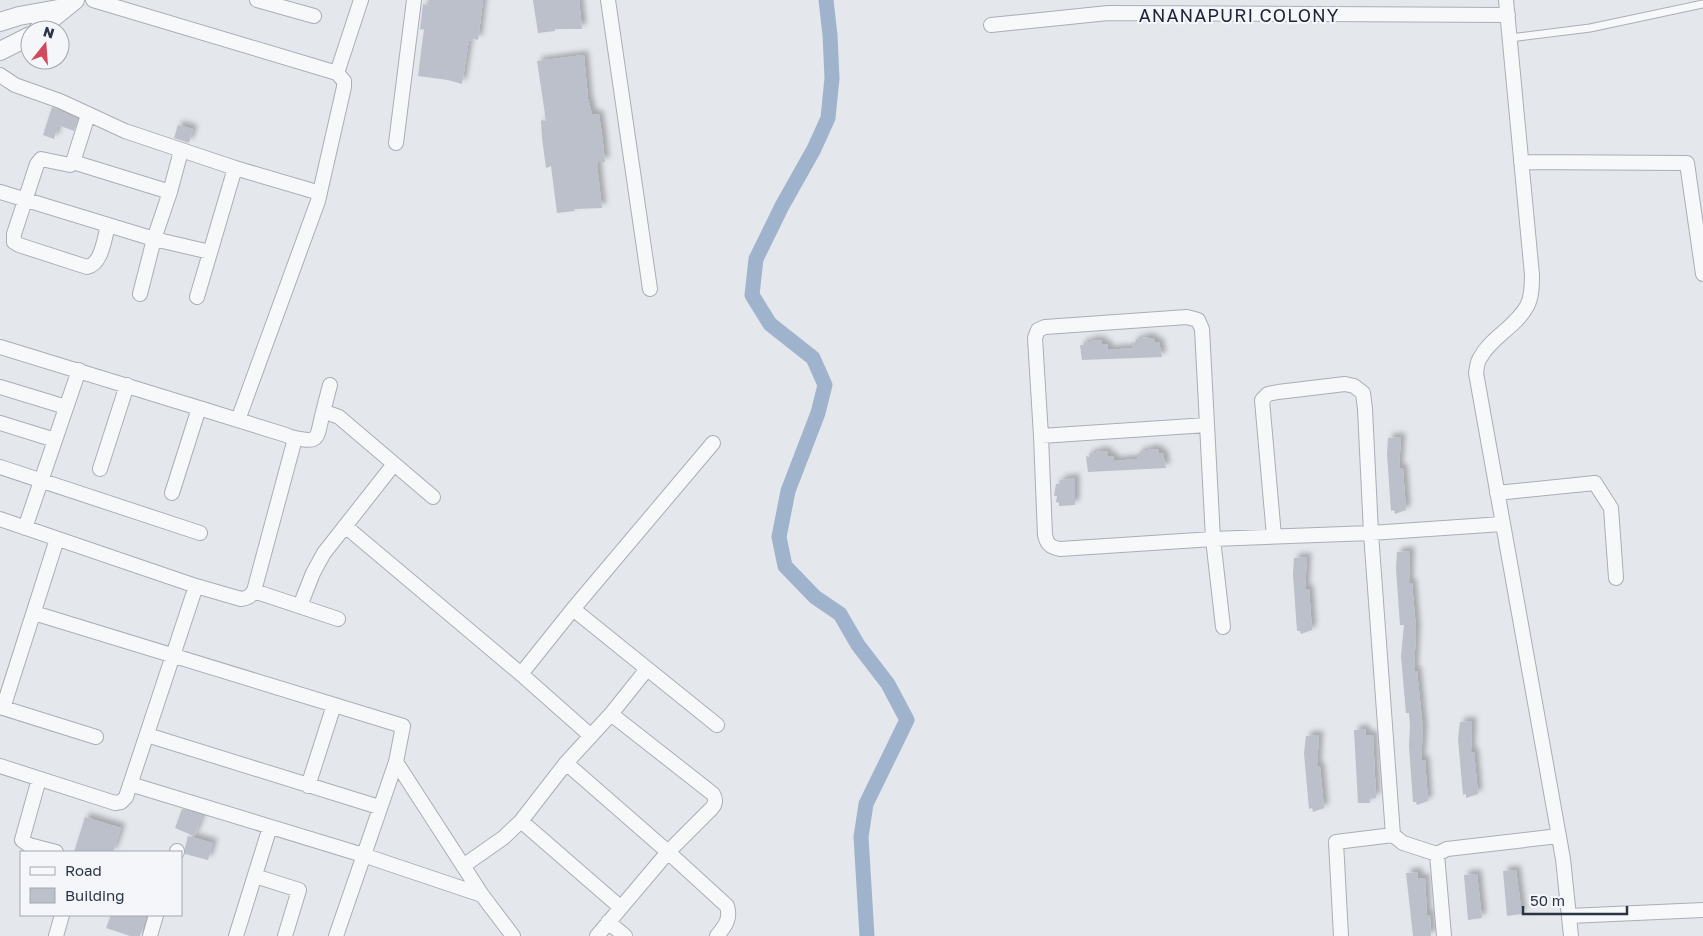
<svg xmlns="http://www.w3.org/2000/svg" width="1703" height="936" viewBox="0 0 1703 936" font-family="'Golos Text',sans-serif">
<defs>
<filter id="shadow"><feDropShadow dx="4.5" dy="-4.5" stdDeviation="2.5" flood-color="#0004"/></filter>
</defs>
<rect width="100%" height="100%" fill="#e4e7ec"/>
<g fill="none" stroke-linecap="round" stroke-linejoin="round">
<path stroke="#9fb4cc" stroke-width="15" d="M826,0l4,35 2,43 -4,40 -14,31 -32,57 -26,53 -4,36 18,29 43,34 12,27 -7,28 -30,78 -9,46 6,29 30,31 25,17 18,31 30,39 19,36 -41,84 -5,33 6,99"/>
</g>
<path fill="#bbc0ca" filter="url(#shadow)" d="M429,0h54l-5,40 -8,-2 1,3 -2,-1 -7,44 -14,-4 -30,-4 6,-47 -4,1 3,-26 6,2z
M533,0h46l3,29h-27v2l-17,2z
M584,55l4,44 4,15 7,1 3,20 3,27h-7v3h-1l5,43 -28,1 1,2 -18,2 -6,-47 -5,2 -4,-30 -1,-18 5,1 -9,-60z
M52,107l26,12 -4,12 -16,-6 -4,14 -11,-4z
M178,125l15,4 -4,14 -15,-5z
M1142,337l12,2 1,4 4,-1 3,15 -80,3 -2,-15h3l1,-3 6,1v-3l12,1v4l5,-1 2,10 -1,-4 25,-2 -1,-6 3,1 1,-4 7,1z
M1401,437l-2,31 4,1 3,41 -11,4 -1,-4 -3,1 -4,-57 1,-16z
M1147,449l12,1v4l4,-1 3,15 -78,4 -2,-16 3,1 1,-4 7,1 -1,-3 12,1v5l5,-1 1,5 23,-2v-5h3v-3l7,1z
M1075,478v27l-16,1v-3l-3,-1 1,-6h-3l2,-12h4v-4z
M1410,551l-1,32h3l4,46 -2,42h3l6,59 -2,30h4l3,41 -11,4 -1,-3h-3l-4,-56 1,-20 -1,-13h-3l-5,-57 3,-31h-4l-4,-56 1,-17z
M1307,557l-2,32h4l3,41 -11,4 -1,-3h-3l-4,-57 1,-16z
M1472,721l-1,31h3l4,42 -12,4v-4l-3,1 -5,-56 2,-17z
M1365,729l1,6h7l3,63h-6v5h-12l-4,-73z
M1319,735l-2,31 3,1 4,41 -11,4 -1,-4 -3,1 -5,-56 2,-17z
M182,809l20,6 -8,21 -19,-8z
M85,817l36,11 -8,24h-39z
M188,836l25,7 -5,17 -23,-6v-6z
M1516,870l6,44 -15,2 -4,-45z
M1418,872v6h7l2,37h3l1,21h-18l-7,-63z
M1477,874l5,44 -14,2 -4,-45z
M111,915h30l5,2 -6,19h-10l-24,-8z"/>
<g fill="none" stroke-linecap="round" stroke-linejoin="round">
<g stroke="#a9aeb7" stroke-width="9">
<path id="service" d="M1510,38l80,-10 113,-24"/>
</g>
<g stroke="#a9aeb7" stroke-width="16">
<path id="minor" d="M93,0l244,73 7,8v6l-26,114 -80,219
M257,0l57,16
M608,0l42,289
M1506,0l26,275c0,10 0,22 -5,31 -11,21 -36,31 -47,52 -3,4 -3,10 -4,15l87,486 8,77
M991,25l117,-12 400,2
M337,73l24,-73
M0,75l15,10 45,16 65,30 110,37 -38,129
M88,115l-15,47 -3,3 -29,-6 -4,5 -23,70v8l5,3 68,22c15,-3 17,-28 21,-41
M396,143l18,-143
M73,162l97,30
M1521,162l166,1 16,111
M235,168l85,25
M0,192l154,47 16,-47 11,-41
M140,294l14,-55 56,13
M0,347l199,61 -27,85
M0,387l66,20
M323,412l7,-27
M0,423l55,17
M1041,436l166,-11
M291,437c30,7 25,2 32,-25l8,2 8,3 94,80
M0,467l200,66
M100,469l27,-84
M1497,493l98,-10 16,25 5,70
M0,519l196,67 45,13c6,-1 9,-2 13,-8l39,-145c1,-6 -1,-9 -7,-11l-87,-27
M345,526l176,148 70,62
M25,528l54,-158
M1274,536l-12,-136 6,-6 10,-2 67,-8 9,2 9,7 2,16 6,124 22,302
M254,591l84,28
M300,606l13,-33 11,-20 70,-89
M573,609l144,116
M34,613l369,113 -7,36 -60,174
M1223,627l-10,-88 -11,-210 -4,-9 -11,-3 -142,10 -7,3 -3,8 6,98 4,99c2,10 6,12 15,14l153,-10 158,-6 131,-9
M521,674l52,-65 140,-166
M0,707l96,30
M3,708l54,-169
M611,714l36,-45
M147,735l232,72
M396,762l86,133 31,41
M566,763l45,-49 102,80c3,5 3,9 -1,14l-44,44 -71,84
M0,766l115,37 6,-1 5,-5 70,-211
M39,779l-17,61 7,5 27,7
M130,784l233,71 119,40
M308,786l26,-81
M521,821l99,86
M177,852v-1
M1437,854l7,82
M463,866l40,-28 18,-17 45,-58 102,89 59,54c4,13 -2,20 -10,30
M255,876l44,14 -14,46
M1569,916l134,-6
M608,922l17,14
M56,936l6,-21
M150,936l6,-21
M236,936l34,-109
M1341,936l-5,-94 57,-7 10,8 34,11 10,-5 112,-13"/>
</g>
<g stroke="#a9aeb7" stroke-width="20">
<path id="tertiary" d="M0,22l19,-6 45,-8
M38,30l37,-30
M0,51l30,-15"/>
</g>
<use href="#service" stroke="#f7f8fa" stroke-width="7"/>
<use href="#minor" stroke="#f7f8fa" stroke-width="14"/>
<use href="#tertiary" stroke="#f7f8fa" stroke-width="18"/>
</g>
<g text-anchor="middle" stroke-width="4.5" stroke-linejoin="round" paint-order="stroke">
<g font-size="18" letter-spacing="1" fill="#1d2536" stroke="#f4f6f9">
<text x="1239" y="22">ANANAPURI COLONY</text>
</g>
</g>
<rect x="20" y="851" width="162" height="65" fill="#f4f6f9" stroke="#a4a8b1"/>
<rect x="30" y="867" width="25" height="8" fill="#f7f8fa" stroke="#a4a8b1"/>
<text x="65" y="876" font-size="15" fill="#2b3445">Road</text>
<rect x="30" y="888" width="25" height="15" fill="#bbc0ca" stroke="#a4a8b1"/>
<text x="65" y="901" font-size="15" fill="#2b3445">Building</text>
<g transform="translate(45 45) rotate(17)"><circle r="24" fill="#f4f6f9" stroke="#a4a8b1"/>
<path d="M0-4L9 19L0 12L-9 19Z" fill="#d1495b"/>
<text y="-8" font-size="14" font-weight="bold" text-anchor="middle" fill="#2b3445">N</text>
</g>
<path d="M1523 906v8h104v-8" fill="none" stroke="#2b3445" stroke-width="2.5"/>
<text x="1530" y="906" font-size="15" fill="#2b3445" stroke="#f4f6f9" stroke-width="4" paint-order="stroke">50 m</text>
</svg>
